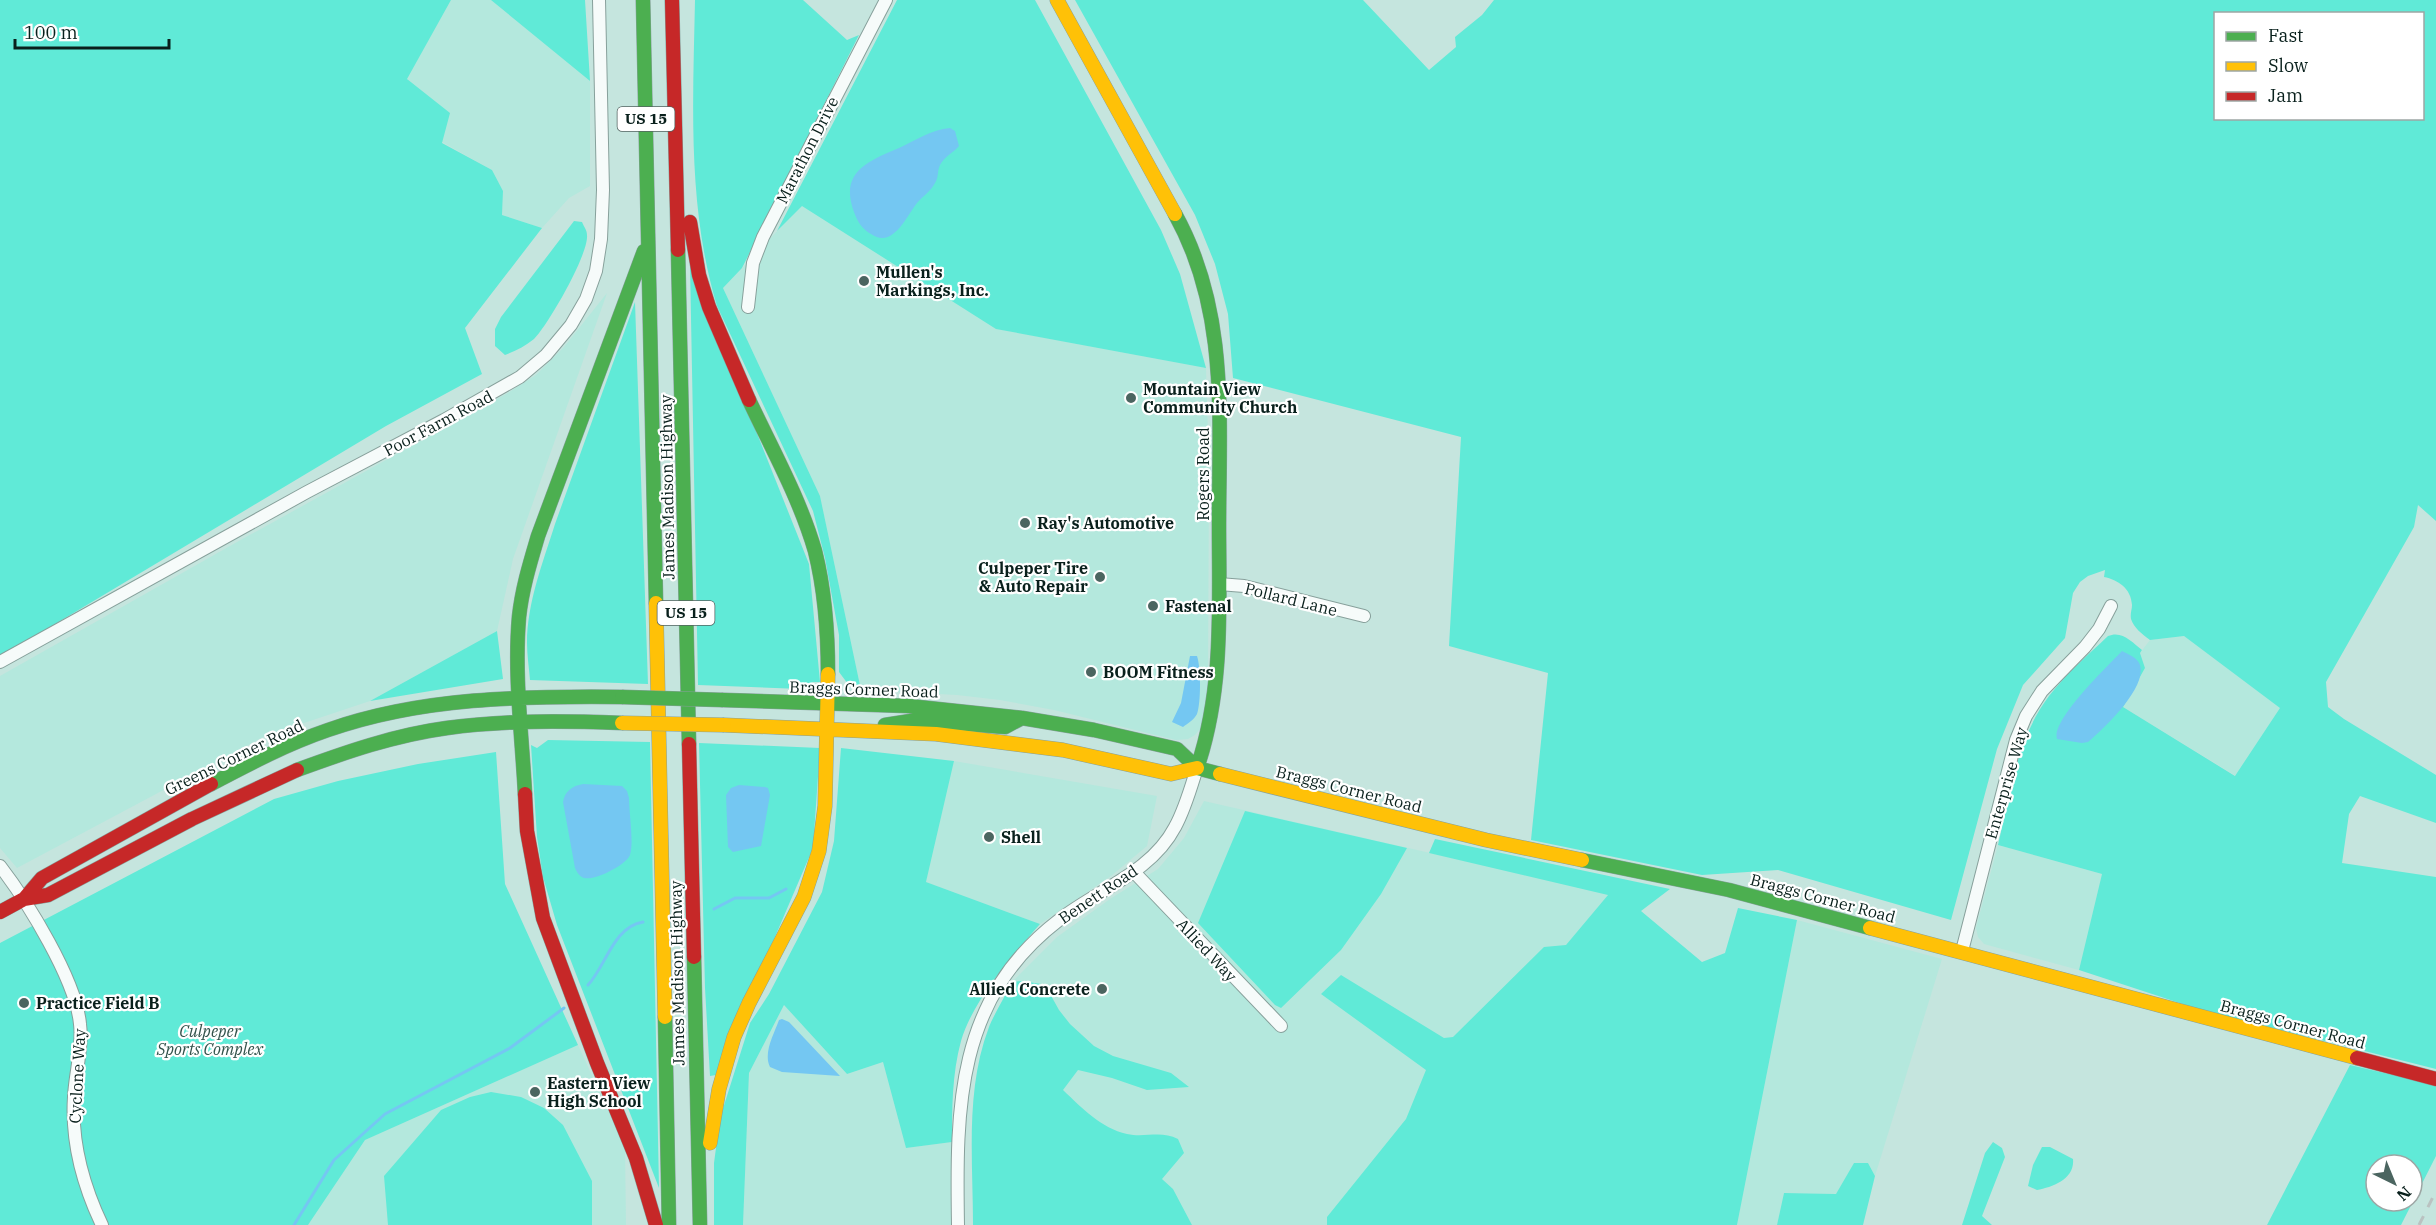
<svg xmlns="http://www.w3.org/2000/svg" width="2436" height="1225" viewBox="0 0 2436 1225" font-family="'IBM Plex Serif',serif">
<rect width="100%" height="100%" fill="#c5e5de"/>
<path fill="#b4e8dd" d="M451,0h40l99,81v105l-21,12 -27,30 -40,-13 1,-24 -11,-21 -50,-28 -35,-64z
M802,205l195,124 209,39 3,101 -1,221 -3,25 -4,13 -6,7 -7,4 -12,1 -122,-30 -54,-10 -43,-5 -96,-5 -41,-194 -97,-208z
M607,293l-94,266 -16,72 -127,70 -105,35 -248,132 -17,-20v-172l237,-134 269,-148 30,-19 28,-28z
M2184,636l97,72 -45,68 -113,-69 22,-39 -5,-15 10,-13z
M954,761l203,35 -10,50 -36,30 -71,48 -114,-42z
M1204,801l405,93 -277,331h-140l-19,-36 -184,-163 23,-44 45,-45 53,-38 48,-30 26,-31z
M1998,845l104,29 -23,96 -95,-26 -6,-7 -2,-9z
M1797,920l145,39 -67,217 -7,-13 -32,31 -52,-1 -7,32h-40z
M784,1005l63,69 36,-12 23,86 46,-6v83h-209l6,-152z
M578,1045l47,102 1,78h-318l57,-85z"/>
<path fill="#60ead7" fill-rule="evenodd" d="M0,0h451l-44,79 43,34 -8,30 50,27 11,21 -1,24 40,13 -77,100 17,46 -96,52 -386,231z
M491,0h94l5,81z
M695,0h108l44,40 12,-5 -117,233 -19,20 97,208 41,194 -13,-6 -9,-12v-37l-14,-77 -12,-47 -96,-205c-30,-99 -24,-203 -22,-306z
M897,0h138l126,230 19,44 26,94 -210,-39 -194,-123 -25,25z
M1075,0h288l66,70 27,-23 -1,-10 27,-22 12,-15h942v521l-18,-16 -4,22 -88,155 2,25 16,12 92,56v48l-76,-27 -11,18 -7,49 94,14v192l-235,-59 -122,-40 23,-96 -104,-29c12,-51 19,-107 51,-149 17,-22 39,-41 59,-60 14,-6 24,6 34,14l-2,3 5,15 -22,39 112,69 45,-68 -96,-72 -34,4c-8,-6 -16,-12 -19,-21 -1,-6 1,-9 1,-14 -1,-17 -14,-25 -28,-28l1,-7 -17,6 -8,6 -7,11 -8,45 -42,47 -26,64 -46,171 -173,-50 -76,5 -171,-35 17,-167 -99,-27 12,-209 -228,-59 -5,-64 -13,-50 -20,-49zM2216,14h206v104h-206z
M574,221l8,1c2,5 5,8 5,13 2,19 -39,90 -53,104 -9,7 -18,12 -29,16l-10,-9v-17l6,-12z
M690,265l119,299 11,118h-7l-12,7 -103,-4z
M635,302l13,382 -118,-4c-1,-12 -3,-25 -3,-37 0,-40 16,-81 28,-119z
M497,631l6,48 -133,22z
M548,740l102,2 9,446 -102,-263 -14,-48 -6,-40 -6,-92 6,3z
M699,743l121,5 -7,100 -97,227 -6,1 -5,-88z
M841,748l113,13 -28,121 114,42c-28,32 -67,76 -79,117 -9,33 -9,68 -9,101l-46,6 -23,-86 -36,12 -63,-69 -35,68 -6,152h-29v-62l6,-45 30,-95 19,-29 53,-102 12,-51z
M496,752l9,132 73,161 -213,95 -57,85h-308v-282l274,-144 64,-18 80,-17z
M1245,811l162,37 -26,46 -40,56 -60,58 -6,-3 -77,-82z
M1435,839l235,50 -29,22 61,51 23,-9 13,-45 59,12 -60,305h-410v-8l79,-98 20,-49 -105,-76 20,-19 103,63 9,-1 91,-90 22,-2 42,-50 -179,-42z
M1022,981l19,3 8,8 10,18 11,14 24,22 19,10 58,17 18,14 -42,3 -35,-12 -34,-8 -15,20c19,18 38,38 64,44 18,4 34,-4 51,5l6,14 -22,26 11,10 19,36h-219c0,-65 -8,-135 16,-198 6,-15 16,-30 23,-45z
M2350,1065l86,20v71l-35,69h-134zM2376,1165h36v36h-36z
M491,1092l30,5 23,11 19,17 29,56v44h-204l-4,-49 57,-66 29,-13z
M1993,1142l9,6 3,9 -23,59 10,9h-30l23,-72z
M2042,1147h8l23,12c2,20 -20,28 -36,31l-9,-4 5,-21z
M1854,1163h14l7,13 -12,49h-86l7,-32 52,1z"/>
<path fill="#74c7f2" d="M950,128l5,3 4,15c-5,6 -15,11 -19,19 -3,6 -1,12 -5,18 -4,8 -12,13 -18,20 -11,14 -24,46 -46,31 -7,-4 -12,-10 -15,-17 -19,-44 10,-55 43,-69 17,-8 32,-18 51,-20z
M2122,651c6,3 16,7 18,14 7,23 -36,63 -52,77l-6,1 -25,-4c-6,-19 51,-73 65,-88z
M1190,656h7c4,12 4,46 0,58 -3,6 -9,9 -14,13l-11,-5 9,-19z
M583,784l39,2 5,5 2,7c0,15 5,45 1,57 -4,10 -35,26 -46,23 -5,-2 -7,-6 -9,-10l-12,-66c2,-11 9,-16 20,-18z
M739,785l26,2 3,1 2,7 -9,51 -28,6 -5,-5 -2,-52 5,-7z
M782,1019l7,3 51,54 -58,-4 -12,-5c-7,-14 4,-33 9,-47z"/>
<g fill="none" stroke-linecap="round" stroke-linejoin="round">
<path stroke="#74c7f2" stroke-width="3" d="M714,909l21,-11h34l17,-9
M588,985c18,-19 25,-58 55,-63
M294,1225l40,-65 51,-46 125,-66 54,-40"/>
<g stroke="#87a09b" stroke-width="14">
<path id="street" d="M748,307l5,-44 10,-26 123,-237
M1219,584l25,2 120,30
M0,662l307,-170 137,-72 76,-43 26,-22 25,-30 15,-26 10,-28 5,-32 2,-49 -4,-190
M0,866c27,35 76,114 80,158 3,24 -5,49 -6,73 -3,45 9,88 28,128
M1134,872l147,154
M1962,951l54,-211 10,-24 16,-25 43,-44 14,-18 12,-23
M958,1225c-2,-118 -2,-226 101,-305 38,-30 92,-47 116,-93 10,-18 16,-40 22,-59"/>
</g>
<g stroke="#87a09b" stroke-width="15">
<path id="fast" d="M643,0l13,603
M1175,214c54,97 44,204 44,311 0,82 5,164 -22,243
M678,250l11,494
M749,400c23,49 51,99 66,151 10,40 13,82 13,123
M723,700l186,6 113,12 72,12 83,19 20,19 23,6
M885,725l32,-5 88,7 17,-9
M297,770c49,-18 98,-35 150,-42 58,-8 117,-7 175,-5
M211,784c38,-20 76,-40 117,-54 94,-33 195,-34 294,-33
M525,794c-3,-58 -11,-119 -6,-177 3,-28 11,-54 19,-81l106,-285
M1582,860l147,30 141,38
M694,957l6,268
M665,1017l4,208"/>
</g>
<g stroke="#87a09b" stroke-width="15">
<path id="slow" d="M1057,0l118,214
M656,603l9,414
M724,725l212,9 127,16 108,24 26,-6
M1220,774l266,66 96,20
M1870,928l487,130
M710,1143l9,-54 15,-52 15,-34 55,-106 15,-46 6,-45 3,-132"/>
</g>
<g stroke="#87a09b" stroke-width="15">
<path id="jam" d="M672,0l6,250
M690,222l9,53 10,32 40,93
M689,744l5,213
M525,794l2,37 16,87 54,145 39,95 20,67
M24,899l24,-4 144,-76 105,-49
M0,912l24,-13 18,-21 169,-94
M2357,1058l79,21"/>
</g>
<use href="#street" stroke="#f6fbfa" stroke-width="12"/>
<use href="#fast" stroke="#4caf50" stroke-width="14"/>
<use href="#slow" stroke="#ffc107" stroke-width="14"/>
<use href="#jam" stroke="#c62828" stroke-width="14"/>
<path stroke="#bac2c1" stroke-width="3" stroke-dasharray="10 10" stroke-linecap="butt" d="M2419,1225l17,-34"/>
<g stroke="#87a09b" stroke-width="15" stroke-linecap="butt">
<path id="fast-bridge" d="M622,697l101,3"/>
</g>
<g stroke="#87a09b" stroke-width="15" stroke-linecap="butt">
<path id="slow-bridge" d="M622,723l102,2"/>
</g>
<use href="#fast-bridge" stroke="#4caf50" stroke-width="14"/>
<use href="#slow-bridge" stroke="#ffc107" stroke-width="14"/>
</g>
<g fill="#4b6560" stroke="#fff" stroke-width="2">
<circle cx="864" cy="281" r="6"/>
<circle cx="1131" cy="398" r="6"/>
<circle cx="1025" cy="523" r="6"/>
<circle cx="1100" cy="577" r="6"/>
<circle cx="1153" cy="606" r="6"/>
<circle cx="1091" cy="672" r="6"/>
<circle cx="989" cy="837" r="6"/>
<circle cx="1102" cy="989" r="6"/>
<circle cx="24" cy="1003" r="6"/>
<circle cx="535" cy="1092" r="6"/>
</g>
<g text-anchor="middle" stroke-width="4.5" stroke-linejoin="round" paint-order="stroke">
<g fill="#fff" stroke="#536360" stroke-width="1.5">
<rect x="617.5" y="107" width="57" height="24" rx="4.5"/>
<rect x="657.5" y="601" width="57" height="24" rx="4.5"/>
</g>
<g font-size="15" font-weight="bold" fill="#09201c">
<text x="646" y="124">US 15</text>
<text x="686" y="618">US 15</text>
</g>
<g font-size="16" fill="#09201c" stroke="#fff">
<text transform="translate(807 150) rotate(-63)" y="6">Marathon Drive</text>
<text transform="translate(438 423) rotate(-28)" y="6">Poor Farm Road</text>
<text transform="translate(1203 474) rotate(-90)" y="6">Rogers Road</text>
<text transform="translate(667 487) rotate(-91)" y="6">James Madison Highway</text>
<text transform="translate(1291 599) rotate(14)" y="6">Pollard Lane</text>
<text transform="translate(864 689) rotate(2)" y="6">Braggs Corner Road</text>
<text transform="translate(234 757) rotate(-26)" y="6">Greens Corner Road</text>
<text transform="translate(2006 783) rotate(-74)" y="6">Enterprise Way</text>
<text transform="translate(1349 789) rotate(14)" y="6">Braggs Corner Road</text>
<text transform="translate(1098 894) rotate(-34)" y="6">Benett Road</text>
<text transform="translate(1823 898) rotate(15)" y="6">Braggs Corner Road</text>
<text transform="translate(1207 950) rotate(47)" y="6">Allied Way</text>
<text transform="translate(677 973) rotate(-91)" y="6">James Madison Highway</text>
<text transform="translate(2293 1024) rotate(15)" y="6">Braggs Corner Road</text>
<text transform="translate(77 1076) rotate(-87)" y="6">Cyclone Way</text>
</g>
<g font-size="16" font-weight="bold" fill="#09201c" stroke="#fff" text-anchor="start">
<text x="876" y="278">Mullen's<tspan x="876" dy="18">Markings, Inc.</tspan></text>
<text x="1143" y="395">Mountain View<tspan x="1143" dy="18">Community Church</tspan></text>
<text x="1037" y="529">Ray's Automotive</text>
<text x="1088" y="574" text-anchor="end">Culpeper Tire<tspan x="1088" dy="18">&amp; Auto Repair</tspan></text>
<text x="1165" y="612">Fastenal</text>
<text x="1103" y="678">BOOM Fitness</text>
<text x="1001" y="843">Shell</text>
<text x="1090" y="995" text-anchor="end">Allied Concrete</text>
<text x="36" y="1009">Practice Field B</text>
<text x="547" y="1089">Eastern View<tspan x="547" dy="18">High School</tspan></text>
</g>
<g font-size="16" font-style="italic" fill="#32524b" stroke="#fff">
<text x="210" y="1037">Culpeper<tspan x="210" dy="18">Sports Complex</tspan></text>
</g>
</g>
<rect x="2214" y="12" width="210" height="108" fill="#ffffff" stroke="#9da6a4" stroke-width="1.5"/>
<rect x="2226" y="32" width="30" height="9" fill="#4caf50" stroke="#9da6a4" stroke-width="1.5"/>
<text x="2268" y="42" font-size="18" fill="#09201c">Fast</text>
<rect x="2226" y="62" width="30" height="9" fill="#ffc107" stroke="#9da6a4" stroke-width="1.5"/>
<text x="2268" y="72" font-size="18" fill="#09201c">Slow</text>
<rect x="2226" y="92" width="30" height="9" fill="#c62828" stroke="#9da6a4" stroke-width="1.5"/>
<text x="2268" y="102" font-size="18" fill="#09201c">Jam</text>
<g transform="translate(2394 1183) rotate(137)"><circle r="28" fill="#ffffff" stroke="#9da6a4" stroke-width="1.5"/>
<path d="M0-4.5L10 22L0 15L-10 22Z" fill="#4b6560"/>
<text y="-9" font-size="16" font-weight="bold" text-anchor="middle" fill="#09201c">N</text>
</g>
<path d="M15 39v9h154v-9" fill="none" stroke="#09201c" stroke-width="3"/>
<text x="24" y="39" font-size="18" fill="#09201c" stroke="#ffffff" stroke-width="4.5" paint-order="stroke">100 m</text>
</svg>
